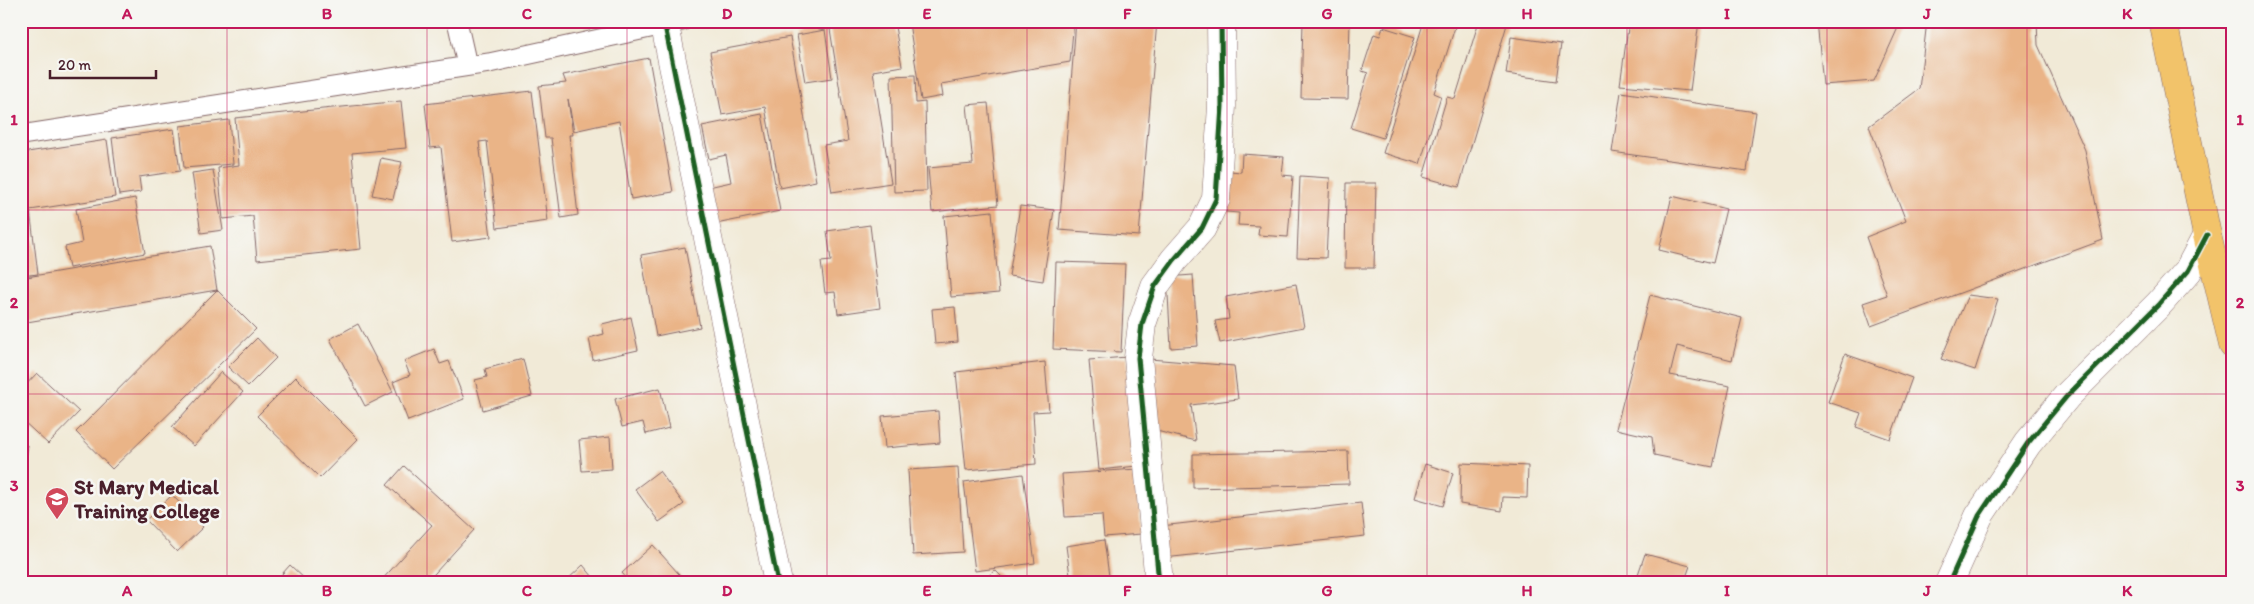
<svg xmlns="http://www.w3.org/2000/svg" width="2254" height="604" viewBox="0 0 2254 604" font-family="Itim,sans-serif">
<rect width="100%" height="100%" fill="#f6f6f2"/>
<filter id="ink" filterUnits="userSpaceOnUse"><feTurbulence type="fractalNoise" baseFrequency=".02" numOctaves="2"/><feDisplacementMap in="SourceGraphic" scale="10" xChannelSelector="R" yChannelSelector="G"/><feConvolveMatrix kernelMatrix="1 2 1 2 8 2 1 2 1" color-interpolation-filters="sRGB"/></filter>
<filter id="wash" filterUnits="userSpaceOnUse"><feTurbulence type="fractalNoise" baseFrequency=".0096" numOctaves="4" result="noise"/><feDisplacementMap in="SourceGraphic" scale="20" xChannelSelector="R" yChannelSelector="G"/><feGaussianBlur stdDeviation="1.12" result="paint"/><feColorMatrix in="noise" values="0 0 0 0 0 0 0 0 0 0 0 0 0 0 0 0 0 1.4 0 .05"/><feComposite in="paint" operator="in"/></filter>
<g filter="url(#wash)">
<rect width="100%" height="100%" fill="#f1ead7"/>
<g id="blocks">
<path fill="#eab487" d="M875,21h19l8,45 -29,5 18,112 -59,9 -8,-47 24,-4 -18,-112z
M920,21h154l-4,41 -129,22 2,12 -22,4 -12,-77z
M1076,21h81l-18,215 -80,-6z
M1303,21h47l-2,78 -47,-1z
M1424,21h33l-23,72 7,3 -21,68 -37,-11z
M1479,21h29l-49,166 -36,-10 24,-80 8,2z
M1629,21h70l-9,70 -70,-6z
M1817,21h84l-27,60 -51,4z
M1927,21h110l1,24 47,105 18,90 -232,86 -8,-23 24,-8 -21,-58 40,-16 -37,-95 50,-37z
M1383,27l32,10 -32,101 -32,-10 17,-55 -6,-2 12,-37 6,2z
M825,30l7,48 -27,4 -8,-47z
M790,37l26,144 -36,7 -15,-81 -43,8 -12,-63z
M1511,37l50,7 -5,37 -50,-7z
M649,58l24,134 -42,7 -12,-78 -45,10 -6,-32 5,36h-4l9,80 -17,3 -10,-80h-6l-6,-52 27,-3 -3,-8z
M915,75l1,28 9,-1 2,89 -33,1 -3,-116z
M532,91l16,130 -51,7 -10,-87 -8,1 12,95 -39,5 -11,-95 -11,1 -5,-44z
M1621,92l135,20 -9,59 -135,-19z
M401,101l5,47 -54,5 9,96 -104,11 -4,-44 -30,3 -5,-51 21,-3 -4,-47z
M988,103l10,102 -66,7 -4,-44 45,-4 -6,-59z
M762,114l18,97 -69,14 -7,-37 27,-6 -5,-27 -17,4 -7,-33z
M229,120l4,44 -49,4 -4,-42z
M174,129l6,42 -41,6 2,15 -22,3 -7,-57z
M107,140l8,57 -85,13 8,64 -17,2v-123z
M1242,154l42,3 -2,18 11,1 -5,61 -30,-2 1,-9 -21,-1 1,-12 -13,-1 4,-41 11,1z
M381,158l21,4 -9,37 -21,-4z
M213,170l10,60 -22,3 -9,-60z
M1300,176l30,2 -4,80 -29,-1z
M1346,183h30l-2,85h-29z
M1672,196l54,13 -13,54 -54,-13z
M135,198l10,55 -76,15 -4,-21 17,-4 -6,-34z
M1020,206l34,4 -11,71 -34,-5z
M992,211l7,82 -48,4 -7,-81z
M870,225l10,83 -42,6 -3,-22 -10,1 -4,-31 10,-1 -4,-30z
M210,246l7,44 39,39 -144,140 -36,-37 141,-142 -196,33v-45z
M685,247l15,80 -44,9 -15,-81z
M1056,262l69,2 -4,88 -68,-3z
M1193,275l5,71 -27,2 -4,-71z
M1296,284l8,43 -84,16 -5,-22 14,-2 -3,-22z
M1650,295l92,23 -10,42 -55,-14 -7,29 60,11 -17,81 -59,-12 -2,-18 -36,-8z
M1968,295l30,4 -23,71 -34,-11z
M955,307l3,35 -23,2 -3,-35z
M631,317l7,33 -45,10 -4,-22 15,-4 -2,-10z
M358,324l35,68 -28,14 -35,-67z
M257,338l19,20 -28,28 -20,-19z
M434,349l6,15 9,-3 15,38 -56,22 -15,-39 17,-7 -6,-14z
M1845,354l67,24 -22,61 -34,-12 5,-14 -33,-11z
M1127,357l10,109 -38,4 -10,-110z
M1138,358l96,8 4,33 -47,6 5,36 -51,-13z
M523,359l9,37 -49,14 -8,-30 12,-3 -2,-8z
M1045,362l4,49 -16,1 3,52 -70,6 -10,-98z
M221,372l22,20 -49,54 -22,-19z
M37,373l42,39 -31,32 -27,-25v-29z
M296,377l62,62 -38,39 -63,-62z
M660,388l9,40 -23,6 -3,-12 -21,5 -7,-28z
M938,411l2,32 -55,5 -3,-32z
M610,437l2,32 -30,2 -3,-31z
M21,445l7,1 -6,35 -1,-1z
M1348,451l1,33 -156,4v-34z
M1461,463l67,3 -1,32 -24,-1 -1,14 -42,-7z
M1425,464l28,9 -10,33 -28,-8z
M404,466l70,64 -48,53h-47l53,-58 -45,-40z
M958,467l5,85 -50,3 -5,-85z
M1137,469l4,65 -37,3 -2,-22 -37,2 -3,-43z
M659,471l25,33 -25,18 -24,-33z
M1023,474l12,89 -60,8 -11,-89z
M172,495l31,32 -26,25 -31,-32z
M1361,503l4,33 -201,22 -3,-32z
M1104,540l6,43h-39l-5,-37z
M653,545l34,38h-62l3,-3 -6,-7z
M1645,554l45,12 -6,17h-49z
M290,565l19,18h-35z
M583,565l15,18h-34z
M995,570l13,13h-27z
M1462,575l33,3 -1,5h-33z"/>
</g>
</g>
<g filter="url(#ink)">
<use href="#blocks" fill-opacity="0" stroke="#846667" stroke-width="1"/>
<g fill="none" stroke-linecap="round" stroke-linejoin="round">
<g stroke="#846667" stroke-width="21">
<path id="lane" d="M457,21l10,44
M21,135l468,-72 193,-42"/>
</g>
<g stroke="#846667" stroke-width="29">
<path id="street" d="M664,21l114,562
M1159,583l-21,-225 4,-34 13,-38 19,-26 28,-32 14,-29 6,-93 -1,-85
M1949,583l30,-67 49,-73 39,-47 92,-92 29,-33 19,-36"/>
</g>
<g stroke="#846667" stroke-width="29">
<path id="primary" d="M2163,21l44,214 26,110"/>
</g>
<use href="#lane" stroke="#fff" stroke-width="19"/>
<use href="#street" stroke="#fff" stroke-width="28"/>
<use href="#primary" stroke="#f2c36a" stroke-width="28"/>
<g stroke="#f6f6f2" stroke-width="8">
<path id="cycleway" d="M664,21l114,562
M1159,583l-21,-225 4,-34 13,-38 19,-26 28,-32 14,-29 6,-93 -1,-85
M1949,583l30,-67 49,-73 39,-47 92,-92 29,-33 19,-36"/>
</g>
<use href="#cycleway" stroke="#1b5e20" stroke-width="5"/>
</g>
</g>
<path fill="none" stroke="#c2185b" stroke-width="1" stroke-opacity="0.55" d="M227,21v562M427,21v562M627,21v562M827,21v562M1027,21v562M1227,21v562M1427,21v562M1627,21v562M1827,21v562M2027,21v562M21,210h2212M21,394h2212"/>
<defs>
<g id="university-pin" transform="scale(1.25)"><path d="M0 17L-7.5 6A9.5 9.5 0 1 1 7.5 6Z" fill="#d1495b" stroke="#f6f6f2"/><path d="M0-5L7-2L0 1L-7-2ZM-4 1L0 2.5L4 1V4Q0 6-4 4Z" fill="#fff"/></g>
</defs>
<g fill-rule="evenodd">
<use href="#university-pin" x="57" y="499"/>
</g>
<g text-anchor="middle" stroke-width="5" stroke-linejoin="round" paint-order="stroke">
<g font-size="21" font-weight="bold" fill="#4a1f2b" stroke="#f6f6f2" text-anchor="start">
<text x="74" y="494">St Mary Medical<tspan x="74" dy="24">Training College</tspan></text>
</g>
</g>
<rect width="2254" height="604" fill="none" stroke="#f6f6f2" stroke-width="55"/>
<path d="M50 70v8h106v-8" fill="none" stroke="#4a1f2b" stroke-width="2.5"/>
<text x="58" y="70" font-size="15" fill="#4a1f2b" stroke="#f6f6f2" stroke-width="4" paint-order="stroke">20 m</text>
<rect x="28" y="28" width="2198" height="548" fill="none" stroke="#c2185b" stroke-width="2"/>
<g font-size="16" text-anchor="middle" font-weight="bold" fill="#c2185b">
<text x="127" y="19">A</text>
<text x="327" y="19">B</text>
<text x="527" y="19">C</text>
<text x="727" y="19">D</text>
<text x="927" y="19">E</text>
<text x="1127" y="19">F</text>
<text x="1327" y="19">G</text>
<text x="1527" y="19">H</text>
<text x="1727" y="19">I</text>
<text x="1927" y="19">J</text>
<text x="2127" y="19">K</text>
<text x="14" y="125">1</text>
<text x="2240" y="125">1</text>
<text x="14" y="308">2</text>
<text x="2240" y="308">2</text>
<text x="14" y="491">3</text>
<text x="2240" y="491">3</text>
<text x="127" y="596">A</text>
<text x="327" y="596">B</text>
<text x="527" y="596">C</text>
<text x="727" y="596">D</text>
<text x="927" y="596">E</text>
<text x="1127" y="596">F</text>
<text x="1327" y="596">G</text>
<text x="1527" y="596">H</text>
<text x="1727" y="596">I</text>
<text x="1927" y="596">J</text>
<text x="2127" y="596">K</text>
</g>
</svg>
